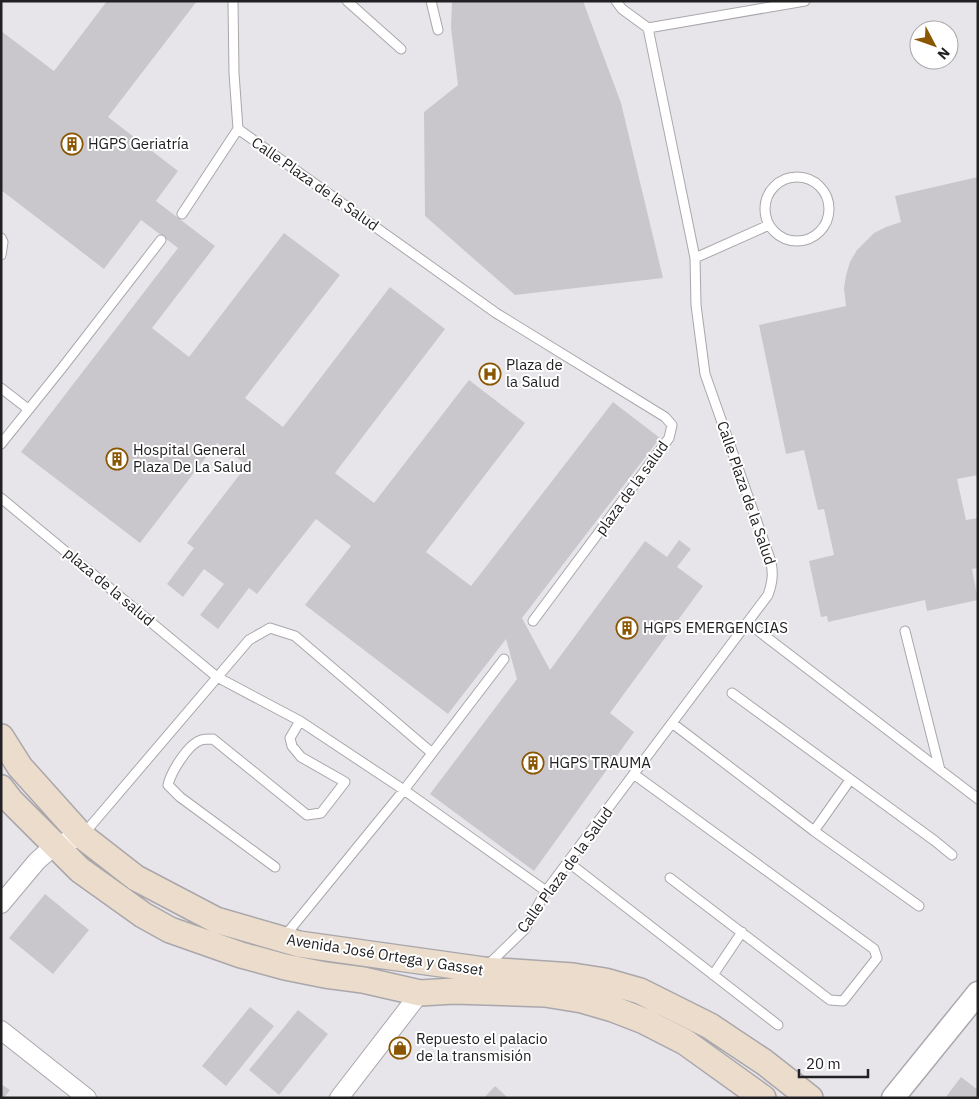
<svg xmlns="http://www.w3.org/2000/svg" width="979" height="1099" viewBox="0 0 979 1099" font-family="'IBM Plex Sans',sans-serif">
<rect width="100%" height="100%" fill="#e8e5ea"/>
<path fill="#cac7cc" d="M107,1h90l-89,116 70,54 -22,30 59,45 -63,82 37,29 95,-124 56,42 -95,123 38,29 107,-140 55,42 -110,144 39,30 95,-123 56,43 -99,129 45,34 142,-184 47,36 -138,180 28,52 95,-129 22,16 12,-17 12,9 -14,18 26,19 -93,127 24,19 -100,139 -104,-77 87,-115 -11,-40 -58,75 -143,-109 46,-59 -35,-27 -59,75 -8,-6 -31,41 -18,-14 24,-31 -20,-15 -21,28 -16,-13 27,-36 -7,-5 60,-78 -30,-22 -77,100 -119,-91 157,-204 -37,-28 -37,49 -103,-79v-159l53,40z
M452,1h131l38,102 42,175 -148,17 -90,-79 -1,-104 34,-27 -7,-57z
M978,177v298l-21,4 9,41 12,-2v50l-6,1 6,31 -51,11 -2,-11 -97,22 -1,-6 -6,1 -12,-56 25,-6 -10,-46 -6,1 -14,-60 -18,4 -27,-129 87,-19 -2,-18 2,-13 4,-13 7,-12 17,-17 12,-6 15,-5 -6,-26z
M45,894l44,36 -36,44 -44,-36z
M250,1007l24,19 -48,60 -24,-20z
M298,1010l30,24 -49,61 -30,-25z
M961,1077l17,13 -1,8h-32z
M1,1084l9,6 -6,8h-3z
M495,1086l13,12h-24z"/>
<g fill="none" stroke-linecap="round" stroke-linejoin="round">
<g stroke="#a9a7ab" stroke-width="11">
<path id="service" d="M233,1l1,72 4,56
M347,1l54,48
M431,1l7,29
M648,28l157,-27
M238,129l258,184 169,104 7,8 -3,13 -136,183
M765 209a32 32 0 1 1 64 0a32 32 0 1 1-64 0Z
M182,214l56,-85
M1,238l2,4 -2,13
M695,258l74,-33
M1,388l27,21
M1,444l61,-76 99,-128
M1,498l216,179 83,44
M748,623l230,176
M905,631l35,139
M732,693l203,148 17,14
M672,723l142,108 36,-51
M635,775l239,174 3,9 -34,43 -13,-1 -160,-122
M814,831l105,75
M82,836l167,-196 21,-12 25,8 137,117
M568,862l210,163
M275,867l-95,-70 -12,-12c3,-13 20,-41 33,-45 3,-1 9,-1 12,-1l94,76 14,-2 24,-31 -44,-25 -9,-11 -2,-8 10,-17 104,69 142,101
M284,937l120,-147 100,-131
M488,965l37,-36 21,-38 222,-296c5,-14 6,-25 1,-39l-64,-182 -9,-69 -1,-47 -47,-230 -26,-19 -6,-8
M713,975l29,-43"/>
</g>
<g stroke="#a9a7ab" stroke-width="20">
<path id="minor" d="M1,904l36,-43 17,-15 28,-10
M1,1030l86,68
M339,1098l81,-105 10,-3"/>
</g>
<g stroke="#a9a7ab" stroke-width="25">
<path id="tertiary" d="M893,1098l85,-105"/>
</g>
<g stroke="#a9a7ab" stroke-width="28">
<path id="secondary" d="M1,737l19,30 62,69 54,42 80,42 83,24 185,26 89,6 32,5 35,10 70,35 54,36 46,36
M1,788l10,13 69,69 63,45 27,15 71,25 44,12 40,8 38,5 57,13 34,-2 91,3 37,6 31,9 31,12 41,21 78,56"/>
</g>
<use href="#service" stroke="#fff" stroke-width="9"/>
<use href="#minor" stroke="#fff" stroke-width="18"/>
<use href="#tertiary" stroke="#fff" stroke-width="22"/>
<use href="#secondary" stroke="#ebdccb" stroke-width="25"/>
</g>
<defs>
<g id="building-ring" transform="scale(1.125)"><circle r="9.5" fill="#fff" stroke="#8a5602" stroke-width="1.5"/><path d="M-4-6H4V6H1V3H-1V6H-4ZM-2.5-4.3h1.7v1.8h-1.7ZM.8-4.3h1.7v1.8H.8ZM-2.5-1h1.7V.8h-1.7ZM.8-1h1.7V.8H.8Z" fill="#8a5602"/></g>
<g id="hospital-ring" transform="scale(1.125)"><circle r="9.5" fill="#fff" stroke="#8a5602" stroke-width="1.5"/><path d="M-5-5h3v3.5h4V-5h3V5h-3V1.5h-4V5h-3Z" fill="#8a5602"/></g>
<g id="shop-ring" transform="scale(1.125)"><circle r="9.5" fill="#fff" stroke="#8a5602" stroke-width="1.5"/><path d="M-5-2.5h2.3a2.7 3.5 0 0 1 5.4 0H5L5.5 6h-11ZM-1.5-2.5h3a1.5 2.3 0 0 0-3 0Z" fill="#8a5602"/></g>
</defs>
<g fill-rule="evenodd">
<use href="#building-ring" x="72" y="144"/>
<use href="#hospital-ring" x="490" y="374"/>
<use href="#building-ring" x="117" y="459"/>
<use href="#building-ring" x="627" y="628"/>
<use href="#building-ring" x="533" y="763"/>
<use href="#shop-ring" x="400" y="1048"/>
</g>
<g text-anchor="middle" stroke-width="4" stroke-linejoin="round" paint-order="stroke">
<g font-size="15" fill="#212022" stroke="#fff" text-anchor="start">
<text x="88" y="149">HGPS Geriatría</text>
<text x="506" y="370">Plaza de<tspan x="506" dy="17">la Salud</tspan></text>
<text x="133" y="455">Hospital General<tspan x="133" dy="17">Plaza De La Salud</tspan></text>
<text x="643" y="633">HGPS EMERGENCIAS</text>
<text x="549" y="768">HGPS TRAUMA</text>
<text x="416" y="1044">Repuesto el palacio<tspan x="416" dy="17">de la transmisión</tspan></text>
</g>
<g font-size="15" fill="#212022" stroke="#fff">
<text transform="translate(315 184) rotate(35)" y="5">Calle Plaza de la Salud</text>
<text transform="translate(632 488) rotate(-54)" y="5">plaza de la salud</text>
<text transform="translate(746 493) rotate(71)" y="5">Calle Plaza de la Salud</text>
<text transform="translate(109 587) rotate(40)" y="5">plaza de la salud</text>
<text transform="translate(565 870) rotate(-54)" y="5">Calle Plaza de la Salud</text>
<text transform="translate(385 955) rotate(9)" y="5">Avenida José Ortega y Gasset</text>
</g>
</g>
<rect width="979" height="1099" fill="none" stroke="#212022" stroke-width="5"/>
<g transform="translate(934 45) rotate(131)"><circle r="24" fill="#ffffff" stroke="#a6a6a7"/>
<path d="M0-4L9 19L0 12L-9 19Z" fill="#8a5602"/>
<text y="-8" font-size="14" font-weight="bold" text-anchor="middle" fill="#212022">N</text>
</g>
<path d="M799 1069v8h69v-8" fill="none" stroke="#212022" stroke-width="2.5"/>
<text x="806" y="1069" font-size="15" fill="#212022" stroke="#ffffff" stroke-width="4" paint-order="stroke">20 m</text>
</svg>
